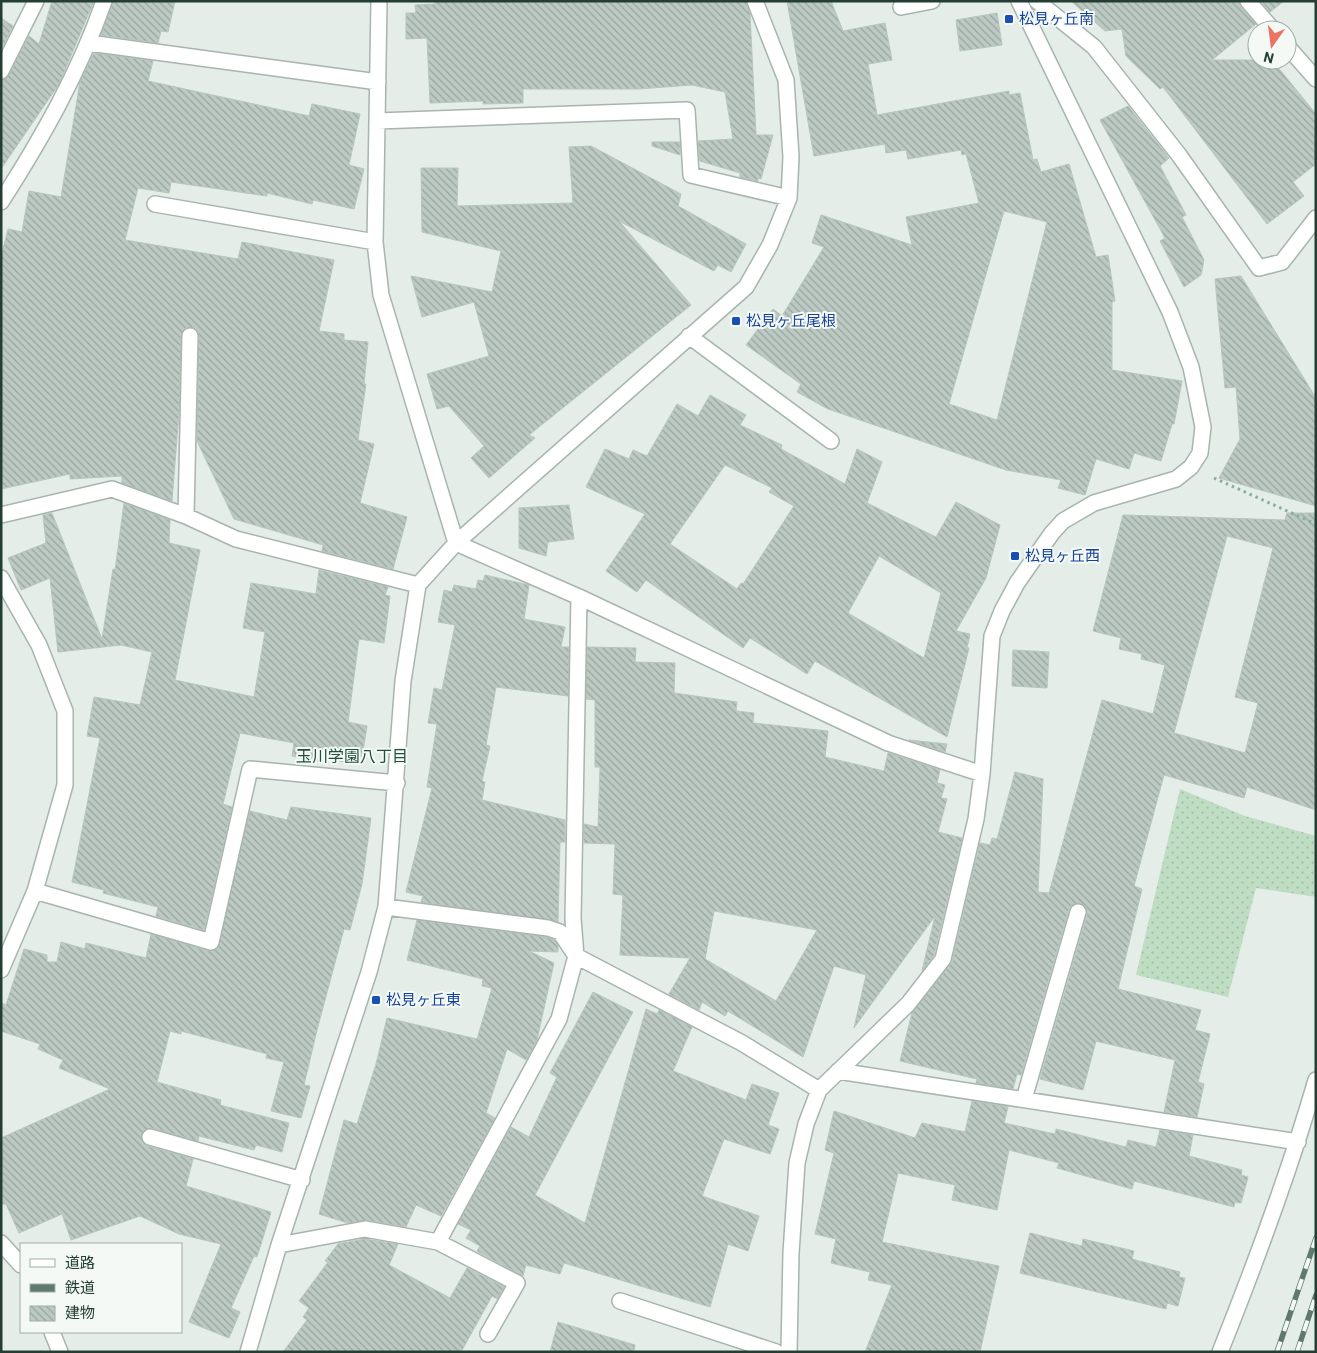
<svg xmlns="http://www.w3.org/2000/svg" width="1317" height="1353" viewBox="0 0 1317 1353" font-family="Roboto,'Noto Sans JP',sans-serif">
<defs>
<pattern id="grass-dots" width="8" height="8" patternUnits="userSpaceOnUse" patternTransform="scale(1.25)"><rect width="8" height="8" fill="#beddc2"/><path d="M2 2h.1M6 6h.1" fill="none" stroke="#a3bfa7" stroke-width="1.8" stroke-linecap="round"/></pattern>
<pattern id="building-back-hatch" width="6" height="6" patternUnits="userSpaceOnUse" patternTransform="scale(1.25)"><rect width="6" height="6" fill="#bccac3"/><path d="M-1 5l2 2M0 0l6 6M5-1l2 2" fill="none" stroke="#99a59f"/></pattern>
</defs>
<rect width="100%" height="100%" fill="#e4ede8"/>
<path fill="url(#grass-dots)" d="M1180,789l65,27 71,20v61l-60,-9 -28,109 -92,-22z"/>
<path fill="url(#building-back-hatch)" stroke="#b6c6be" fill-rule="evenodd" d="M52,1h42l-35,83 -58,85v-89l8,-5 20,-39 10,8z
M113,1h62l-7,31 -7,-1 -3,12 -57,-8z
M434,1h312l4,13 6,121h17l-12,44 -3,-1v3l-18,-4v-4l-40,-12 -2,-20 35,-2 -8,-47 -33,-7 -54,4h-115v14l-40,1v-3l-53,2 -3,-65 -21,1v-26h10l-1,-8 20,-1z
M787,1h44l12,30 42,-8 7,37 -24,4 9,51 132,-24v4l11,-2 13,67 4,-1 4,13 28,-8 27,93 12,-2 7,46 -3,1v68l70,11 -8,43h-2l-11,37 -27,-8 -5,16 -33,-10 -11,36 -27,-7 3,-8 -55,-10 -178,-61 -31,-17 4,-8 -55,-39 27,-36 9,7 42,-69 -12,-4 9,-28 91,30 -6,-28 73,-14 -13,-49 -4,1 -1,-5 -53,9 -2,-9 -20,3 -1,-9 -71,12zM1004,211l43,11 -50,198 -48,-16z
M1071,1h168l2,6 15,17 -44,36h60l44,54v50l-23,18 11,14 -37,28 -104,-137 -3,2 -34,-33 -4,-27 -17,2z
M1261,1h23l-14,11z
M997,13l5,32 -42,6 -4,-31z
M1,18l12,8 -12,24z
M94,53l59,8 -5,20 161,35 3,-12 48,10 -11,51 15,4 -10,40 -41,-9 -1,4 -45,-11v3l-96,-14 -2,11 -31,-5 -13,52 113,19 4,-17 92,18 -15,71 25,3v6l24,2 -4,42h2l-8,56 16,4 -14,59 47,14 -14,52 -71,-18 1,-6 -89,-26 -37,-78 2,-105 -1,-5 -7,-4 -6,1 -4,8 -2,77 -7,88 -50,-18v-7l-52,3v-5l-69,15v-232l7,-28 14,3 7,-41 32,6 19,-115z
M1128,106l41,52 -9,8 26,49 -4,2 22,43 -3,15 -17,12 -24,-46 5,-3 -65,-118z
M652,142h28v13l-28,-9z
M591,146l90,48 -3,12 68,38 -15,28 -13,-7 -4,6 -95,-50 72,84 -162,130 6,3 -46,40 -18,-20 13,-12 -35,-40 -12,3 -10,-35 62,-18 -15,-54 -52,15 -11,-41 81,16 9,-41 -79,-19 -1,-64h37l-1,38 116,-3 -4,-56z
M1241,276l75,122v108l-97,-28 21,-39 -4,-52 -11,1 -10,-109z
M710,395l36,20 -6,10 42,20 -1,4 64,35 12,-35 25,13 -15,41 69,34 20,-35 44,23 -14,53 -30,53 14,3 -3,14h2l-22,89 -132,-76 -8,13 -57,-36 -7,10 -97,-68 -9,12 -31,-21 39,-57 -59,-27 19,-38 24,10 4,-9 14,6 30,-52 21,12zM725,465l47,23 -3,4 25,14 -51,78 -2,-1 -4,6 -67,-45zM879,556l62,37 -17,65 -76,-45z
M124,503l46,17 -1,23 31,7 -25,130 79,17 11,-65 -22,-4 8,-45 65,11 3,-24 69,17 -3,8 5,1 -6,47 -25,-4 -11,83 19,4 -5,31 -15,-2 -2,7 -22,-4 -1,4 -30,-6 2,-13 -54,-10 -17,71 9,3 -28,123 -48,-14 2,-9 -55,-14 1,-3 -32,-8 28,-144 -13,-2 7,-39 46,8 12,-53 -31,-7 -63,7 -8,-74 -29,12 -13,-32 38,-15 -3,-28 9,-2 50,126 11,-70 2,1z
M569,505l5,34 -26,3 -2,14 -27,-8v-40z
M1287,513h29v297l-69,-23 -3,11 -80,-23 -30,111 8,3 -24,100 83,21 -6,20 15,4 -12,48 6,2 -7,33 -33,-5 11,-52 -79,-19 -13,49 -43,-11 47,-164 -2,-9 -5,-3 -8,2 -3,4 -48,166 -4,-1 -4,15 -37,-6 1,-4 -77,-18 12,-48 40,-51 28,-119 10,2 2,-7 5,1 18,-67 28,7 -5,113 11,1 53,-193 51,14 12,-49 -24,-6 1,-5 -23,-5 2,-11 -28,-7 30,-116 162,5zM1227,536l46,12 -38,149 23,6 -13,50 -71,-20z
M485,575l44,10 -5,34 41,8 -4,20h8l-1,49 -72,-9 -10,58 4,1 -8,35 3,1 -3,18 83,20v22h-5l-2,80 -137,-20 2,-6 -17,-4 26,-104 -5,-1 10,-63 -9,-1 6,-35 8,2 13,-65 -17,-3 6,-32 8,2 2,-7 22,4 2,-9 5,1z
M587,647l49,1 -1,14 40,1 -1,30 63,9 -1,9 18,2 -1,10 75,8 -3,26 59,14 4,-18 52,17 -3,13 8,2 -4,13 6,1 -9,33 24,6 -28,117 -12,16 13,-55 -81,112 12,-53 -32,-9 -31,91 -75,-46 -3,5 -23,-14 -3,8 -30,-16 21,-36 -70,-3 3,-60 -10,-1 2,-50 -31,-1v-19l14,3 2,-60h-5v-67l-9,-1zM714,911l103,19 -41,71 -71,-42z
M1013,650l36,2 -2,36 -35,-2z
M909,740l38,4 -2,8z
M291,807l80,11 -9,66 -12,46 -6,-1 -27,101 -13,55 6,1 -9,32 -30,-7 13,-49 -18,-4 1,-4 -86,-23v3l-11,-3 -13,51 64,18 -1,5 69,18 -7,29 -26,-7 -2,5 -55,-14 -1,5 -46,-13 -8,2 -3,5 2,8 4,3 46,13 -7,27 85,26 -14,45 -3,-1 -23,52 9,4 -11,26 -40,-16 32,-78 -42,-10 -39,-18 -69,24 -9,-26 -43,19 -13,-29h-5v-66l109,-49 -51,-21 4,-8 -25,-11 2,-5 -39,-13v-28l5,2 18,-56 23,6v7h10l4,-20 24,7 1,-6 60,15 5,-24 57,17 9,-2 33,-138 37,9z
M417,920l129,17 8,3 4,5v7l-29,-1 25,12 -17,77 -11,20 -19,-11 -21,64 9,5 -54,98 -25,-11 -10,22 -40,-7 -18,3 -29,-9 25,-94 13,4 19,-60 11,-46 90,21 15,-51 -10,-2 1,-7 -76,-19z
M593,992l40,20 -98,183 50,28 61,-214 11,5 2,-4 33,17 -19,44 73,29 6,-16 27,9 -11,32 11,4 -9,25 -46,-15 -22,57 57,20 -11,35 -20,-7 -18,63 -146,-44 -4,11 -34,-9 -3,11 -46,-25 3,-5 -14,-8 5,-8 -13,-6 53,-97 18,10 28,-60 -7,-4z
M972,1101l36,6 -4,16 51,11 1,-5 70,18 2,-7 28,7 4,-17 33,5 -4,21 53,14 -1,5 7,2 -7,26 -6,-1 -1,5 -100,-26 -2,8 -75,-21 2,-5 -50,-13 -12,60 -45,-10 3,-15 -57,-12 -16,69 117,24 -19,86h-115l27,-67 -24,-5 2,-8 -39,-9 5,-24 -21,-5 19,-81 -9,-3 9,-39 81,27 7,-15 43,9z
M1030,1233l52,13 1,-7 51,12 -2,8 48,13 -1,5 6,1 -7,28 -11,-3 -1,6 -146,-36z
M365,1239l33,5 -9,21 61,33 17,-30 37,19 -7,12 -5,-3 -31,56h-178l24,-32 -4,-3 6,-9 -10,-7 29,-39 -3,-1 13,-17z
M558,1322l77,23 -1,7h-84z"/>
<g fill="none" stroke-linecap="round" stroke-linejoin="round">
<g stroke="#a7b5ae" stroke-width="18">
<path id="minor" d="M379,1l-4,241 6,53 75,248 123,54 309,146 94,31
M1037,1l57,46 85,108 80,113 23,-6 34,-44
M1248,1l25,29
M901,7l31,-6
M89,43l289,39
M1287,46l29,33
M1,71l35,-70
M377,121l310,-11 4,65 98,23
M1,202c41,-64 78,-129 103,-201
M155,204l220,38
M689,336l142,105
M1,515l111,-26 74,27 50,23 182,46
M186,516l4,-180
M1,578l38,67 26,66v74l-30,106 -34,79
M35,891l176,51 39,-173 147,14
M386,907l162,21 12,4 16,24 166,87 77,47
M838,1071l460,71
M1024,1099l54,-187
M150,1137l152,43
M438,1242l79,41 -29,51
M1,1243l20,22
M279,1245l86,-16 73,13 121,-223 17,-63 -3,-37 6,-322
M620,1301l156,51
M52,1332l8,20
M248,1352l31,-107 90,-273 17,-65 17,-226 15,-96 38,-42 290,-256 24,-42 19,-47 2,-41 -5,-77 -31,-79
M789,1352l2,-99 6,-90 9,-39 13,-34 89,-86 35,-45 33,-140 6,-45 10,-138 10,-25 15,-28 35,-50 11,-12 31,-18 82,-24 15,-12 9,-14 3,-26 -12,-60 -21,-55 -151,-311
M1220,1352c36,-90 69,-179 96,-272"/>
</g>
<path stroke="#86af9d" stroke-width="3" stroke-dasharray="2.5 4" stroke-linecap="butt" d="M1214,478l102,46"/>
<use href="#minor" stroke="#fff" stroke-width="15"/>
<g stroke="#5f796f" stroke-width="5.5">
<path id="rail" d="M1277,1352l39,-114
M1297,1352l19,-57"/>
</g>
<use href="#rail" stroke="#f4f9f6" stroke-width="4" stroke-dasharray="11" stroke-linecap="butt"/>
</g>
<g fill="#1a4fb4" stroke="#f4f9f6" stroke-width="2">
<rect x="1004" y="14" width="10" height="10" rx="2.5"/>
<rect x="731" y="316" width="10" height="10" rx="2.5"/>
<rect x="1010" y="551" width="10" height="10" rx="2.5"/>
<rect x="371" y="995" width="10" height="10" rx="2.5"/>
</g>
<g text-anchor="middle" stroke-width="4" stroke-linejoin="round" paint-order="stroke">
<g font-size="15" fill="#164399" stroke="#f4f9f6" text-anchor="start">
<text x="1019" y="24">松見ヶ丘南</text>
<text x="746" y="326">松見ヶ丘尾根</text>
<text x="1025" y="561">松見ヶ丘西</text>
<text x="386" y="1005">松見ヶ丘東</text>
</g>
<g font-size="16" fill="#204f3e" stroke="#f4f9f6">
<text x="352" y="762">玉川学園八丁目</text>
</g>
</g>
<rect width="1317" height="1353" fill="none" stroke="#243e34" stroke-width="5"/>
<rect x="20" y="1243" width="162" height="90" fill="#f4f9f6" stroke="#a1aea8"/>
<rect x="30" y="1259" width="25" height="8" fill="#ffffff" stroke="#a1aea8"/>
<text x="65" y="1268" font-size="15" fill="#243e34">道路</text>
<rect x="30" y="1284" width="25" height="8" fill="#5f796f" stroke="#a1aea8"/>
<text x="65" y="1293" font-size="15" fill="#243e34">鉄道</text>
<rect x="30" y="1306" width="25" height="15" fill="url(#building-back-hatch)" stroke="#a1aea8"/>
<text x="65" y="1318" font-size="15" fill="#243e34">建物</text>
<g transform="translate(1272 45) rotate(194)"><circle r="24" fill="#f4f9f6" stroke="#a1aea8"/>
<path d="M0-4L9 19L0 12L-9 19Z" fill="#ec7363"/>
<text y="-8" font-size="14" font-weight="bold" text-anchor="middle" fill="#243e34">N</text>
</g>
</svg>
